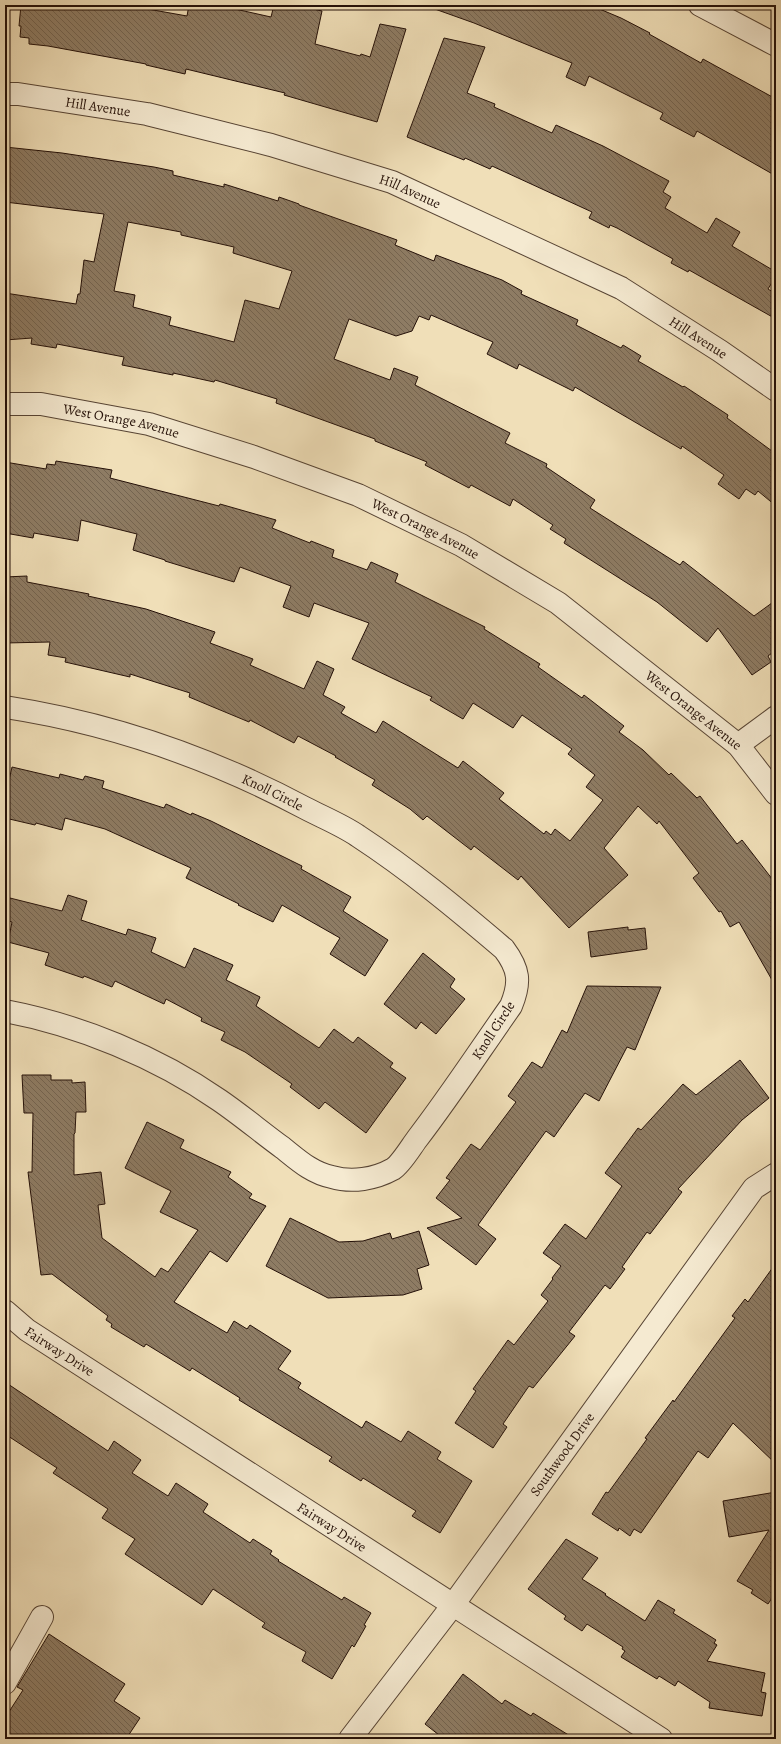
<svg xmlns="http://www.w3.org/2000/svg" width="781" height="1744" viewBox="0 0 781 1744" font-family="Alegreya,serif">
<defs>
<pattern id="building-back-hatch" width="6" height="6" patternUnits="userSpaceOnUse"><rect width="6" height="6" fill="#8e7c64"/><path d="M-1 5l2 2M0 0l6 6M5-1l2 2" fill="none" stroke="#746450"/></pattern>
</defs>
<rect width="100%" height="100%" fill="#f0dfb8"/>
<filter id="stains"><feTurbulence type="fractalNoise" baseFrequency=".005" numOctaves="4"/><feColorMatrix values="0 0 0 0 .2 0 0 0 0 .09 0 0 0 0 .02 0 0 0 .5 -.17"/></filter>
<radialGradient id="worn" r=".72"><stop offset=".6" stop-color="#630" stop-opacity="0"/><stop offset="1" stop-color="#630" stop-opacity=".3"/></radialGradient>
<path fill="url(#building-back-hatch)" stroke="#241008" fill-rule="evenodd" d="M21,5h104l62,11 2,-11h28l54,12 3,-12h22l26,6 -7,33 45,12 1,-2 9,3 10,-33 26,5 -29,93 -93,-27 1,-2 -99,-24 -1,5 -39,-9v-1l-98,-18 -19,-2v-6l-9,-1 1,-11h-2z
M433,5h157l31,13 29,15 -1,1 52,29 2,-4 73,40v77l-79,-45 -3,6 -34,-18 3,-6 -74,-37 -4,10 -19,-9 6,-14 -98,-40 -42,-15z
M444,38l41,9 -18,46 28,11 -1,3 58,26 4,-8 47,21 66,35 -6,11 8,5 -6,11 42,25 9,-15 24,14 -8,14 44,26v4l-8,13 8,5v25l-87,-49 -1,2 -17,-9 2,-4 -56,-31 -7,-3 -1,3 -20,-10 3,-6 -100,-46 -2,3 -25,-11 -1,2 -57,-23z
M5,147l57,6 92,14 19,4v4l51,12v-3l54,17 1,-4 20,7v1l98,35 -2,5 39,16 2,-6 66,25 20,11 -1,3 57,26 -2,5 45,23 2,-3 18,11 -3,5 45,26 1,-1 44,29 -1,3 49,36v52l-18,-15 -3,4 -9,-6 -7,10 -21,-15 6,-9 -42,-29 -1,3 -106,-62 -2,4 -54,-27 -2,5 -30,-15 6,-12 -62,-27 -2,5 -10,-4 -7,15 -16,5 -47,-17 -15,40 56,21 4,-12 24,9 -3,8 95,48 -5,10 42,21 -1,3 49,33 -5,8 90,57 3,-4 71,55 22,-16v50l-8,6 3,6 -19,13 -34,-47 -11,14 -50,-40 -93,-59 2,-4 -16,-10 3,-4 -40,-26 -3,7 -39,-21 -2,3 -44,-23 2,-3 -52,-21v-2l-99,-36 1,-4 -62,-19 -1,2 -41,-9v2l-51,-10 2,-8 -67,-13 -1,4 -25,-4 1,-6 -27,2v-47l71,11 2,-10h2l4,-34 10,2 10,-48 -99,-12zM128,222l53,10v3l53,12 -1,6 59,18 -13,38 -34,-9 -11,42 -65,-17 2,-8 -38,-10 2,-12 -21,-4z
M56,461l56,9 -2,8 109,28 1,-2 56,16 -4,8 38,15 1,-2 23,9 -2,7 35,13 4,-8 27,12 -3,8 90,45 -1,2 56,35 -2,3 44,31 2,-3 40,31 -5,6 24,18 26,25 2,-2 26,25 3,-2 37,48 5,-4 34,44v103l-37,-65 -9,5 -9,-16 -2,1 -26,-34 6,-5 -40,-52 -2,3 -19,-18 -34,42 24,27 -59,53 -48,-52 -3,4 -44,-34 -3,4 -44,-34 -4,4 -13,-11 -38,-24 3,-5 -40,-23 1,-1 -38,-20 -4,7 -44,-23 -1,2 -60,-25 1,-4 -60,-19v3l-65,-15 1,-4 -18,-3 2,-13 -45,1v-66l22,-1v6l62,12 -1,2 58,13 69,23 -5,11 43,16 -3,6 54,24 13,-28 17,8 -11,26 22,12 -4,6 35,20 7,-12 75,47 5,-7 41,32 -5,6 45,35 2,-3 5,4 4,-6 15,12 33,-41 -17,-13 9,-12 -27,-21 4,-5 -50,-34 -9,13 -40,-25 -10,16 -33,-19 2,-3 -80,-38 17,-36 -55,-20 -5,14 -26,-10 8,-21 -51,-19 -6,15 -69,-21v-1l-32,-10 4,-16 -56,-14 -3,21 -44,-8 -1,5 -28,-5v-71l41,7 1,-5 8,1z
M12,767l47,11 1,-4 23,6 2,-4 19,5 -2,7 62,20 2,-4 25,11 1,-2 19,8 91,45 -1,3 50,28 -8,14 45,29 -23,36 -35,-22 10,-16 -58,-33 -9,17 -35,-17 1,-1 -53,-26 5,-10 -86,-39 -40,-11 -3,12 -26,-7 -1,2 -30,-7v-20z
M68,895l19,6 -6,19 45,15 2,-6 28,9 -5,14 34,16 9,-20 39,17 -7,15 34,17 -4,9 63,42 15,-19 19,14 5,-6 35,26 -3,4 16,11 -40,55 -41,-31 -6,7 -29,-22 2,-3 -47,-32 -24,-12 4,-8 -24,-11 1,-3 -36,-19 -2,5 -49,-23 -3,6 -28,-11 -1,2 -38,-13 4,-12 -41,-11 4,-20 -7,-2 5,-22 52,13z
M628,927v3l17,-2 2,21 -56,8 -3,-25z
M423,953l32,26 -5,8 15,12 -29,35 -15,-12 -5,7 -32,-25z
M587,986l74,1 -26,63 -8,-3 -28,54 -14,-8 -31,44 -8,-6 -68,94 18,14 -20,26 -49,-37 35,-10 -26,-20 14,-18 -4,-2 25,-34 9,6 36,-48 -8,-6 24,-34 10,6 20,-38 5,3z
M740,1060l29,38 -27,22 -64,69 4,3 -32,42 -3,-2 -25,35 3,2 -15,20 -5,-4 -36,47 6,4 -42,52 -4,-2 -26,38 4,3 -14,21 -38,-25 21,-32 -3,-2 35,-49 6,5 34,-44 -7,-6 12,-16 -1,-1 9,-12 -18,-13 22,-29 21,15 36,-53 -17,-13 33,-45 3,2 42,-46 13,11z
M22,1075h29v5h21v3l13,-1 1,30h-10l-1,21 -1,1v41l27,-3 4,32 -7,1 4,33 53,39 6,-9 7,4 30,-42 -38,-18 11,-21 -46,-23 22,-46 37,18 -4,8 51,24 -3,5 24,17 -3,4 17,8 -39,56 -17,-11 -36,51 53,31 7,-12 13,8 3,-4 41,26 -13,18 23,14 -3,5 64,40 4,-7 35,21 7,-11 33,21 -4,7 35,22 -32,52 -28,-17 4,-5 -53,-33 -2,3 -32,-20 3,-4 -93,-57 1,-2 -48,-30 -2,3 -44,-27 -2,3 -33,-20 1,-3 -6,-4 2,-4 -56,-42 -11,1 -13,-103h4l1,-59h-9z
M290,1218l49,24 24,-1 27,-8 2,6 27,-8 10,34 -12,4 5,20 -19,6 -75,3 -62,-32z
M776,1263v201l-43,-41 -25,35 -10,-7 -57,82 -7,-4 -4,7 -11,-8 -1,3 -26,-17 14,-22 2,1 39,-54 -2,-1 28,-38 1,2 61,-84 -3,-2 13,-17 3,3z
M5,1382l103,69 6,-10 27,19 -9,13 36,23 8,-13 32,21 -5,8 47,31 3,-4 19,12 -2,3 9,6 -1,1 64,39 2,-3 27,16 -7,12 2,1 -12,21 -2,-2 -20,34 -30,-18 4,-9 -44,-25 3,-4 -52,-34 -11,16 -77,-51 10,-15 -33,-21 6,-9 -55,-36 4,-5 -52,-34z
M776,1492v100l-8,12 -17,-11 2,-3 -16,-9 32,-51 -40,7 -6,-36z
M566,1539l32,19 -16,21 24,15 -1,1 40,26 13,-21 17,10 -2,3 43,27 -2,3 3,2 -10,16 58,12 -4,19 5,1 -4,23 -53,-8 1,-6 -32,-21 -3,5 -16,-10 -2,3 -36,-22 4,-6 -3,-2 1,-2 -36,-23 -5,7 -18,-12 2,-3 -38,-27z
M49,1634l76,50 -11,17 26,17 -14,21h-121v-21l18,-28 -6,-3z
M463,1674l39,30 3,-4 26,16 2,-3 42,26h-131l-19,-15z"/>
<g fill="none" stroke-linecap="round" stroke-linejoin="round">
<g stroke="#574434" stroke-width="24">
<g id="minor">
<path d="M700,5l76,40"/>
<path id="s1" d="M5,94h13l129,20 124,31 121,37 229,106 99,63 56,39"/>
<path id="s2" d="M5,404h36l108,20 105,33 104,38 103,50 97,58 180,142 38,49"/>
<path id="s3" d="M5,707c105,16 206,51 300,101 17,9 37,17 53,28 52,34 99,73 146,113 15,20 17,33 7,57 -31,44 -61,90 -94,133 -6,8 -16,25 -24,30 -18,10 -41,14 -61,8 -20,-4 -34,-17 -49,-29 -22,-16 -42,-33 -64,-48 -62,-43 -140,-75 -214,-89"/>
<path d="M738,745l38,-28"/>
<path id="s4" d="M5,1311l22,19 634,409"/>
<path d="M5,1683l37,-66"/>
<path id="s5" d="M350,1739l103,-134 301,-417 22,-14"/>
</g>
</g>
<use href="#minor" stroke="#f5ead1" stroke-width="22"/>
</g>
<g text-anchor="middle" stroke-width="3" stroke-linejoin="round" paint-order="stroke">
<g font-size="14" fill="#241008" stroke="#f5ead1">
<text dy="5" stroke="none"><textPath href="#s1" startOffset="94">Hill Avenue</textPath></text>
<text dy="5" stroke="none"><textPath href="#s1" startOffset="418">Hill Avenue</textPath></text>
<text dy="5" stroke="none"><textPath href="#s1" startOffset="742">Hill Avenue</textPath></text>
<text dy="5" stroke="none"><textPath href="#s2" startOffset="118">West Orange Avenue</textPath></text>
<text dy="5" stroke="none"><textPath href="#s2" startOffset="442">West Orange Avenue</textPath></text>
<text dy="5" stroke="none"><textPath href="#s2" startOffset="767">West Orange Avenue</textPath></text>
<text dy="5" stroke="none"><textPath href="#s3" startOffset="282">Knoll Circle</textPath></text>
<text transform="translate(493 1030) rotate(-57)" y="5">Knoll Circle</text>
<text dy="5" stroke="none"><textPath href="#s4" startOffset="68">Fairway Drive</textPath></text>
<text dy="5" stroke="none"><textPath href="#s5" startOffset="355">Southwood Drive</textPath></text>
<text dy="5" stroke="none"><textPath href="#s4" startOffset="392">Fairway Drive</textPath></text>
</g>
</g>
<rect width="781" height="1744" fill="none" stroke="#f0dfb8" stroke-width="20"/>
<rect x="6" y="6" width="769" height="1732" fill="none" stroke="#241008" stroke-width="2"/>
<rect x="10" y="10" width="761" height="1724" fill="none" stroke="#241008"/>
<rect width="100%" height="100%" filter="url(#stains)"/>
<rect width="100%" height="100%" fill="url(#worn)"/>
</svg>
